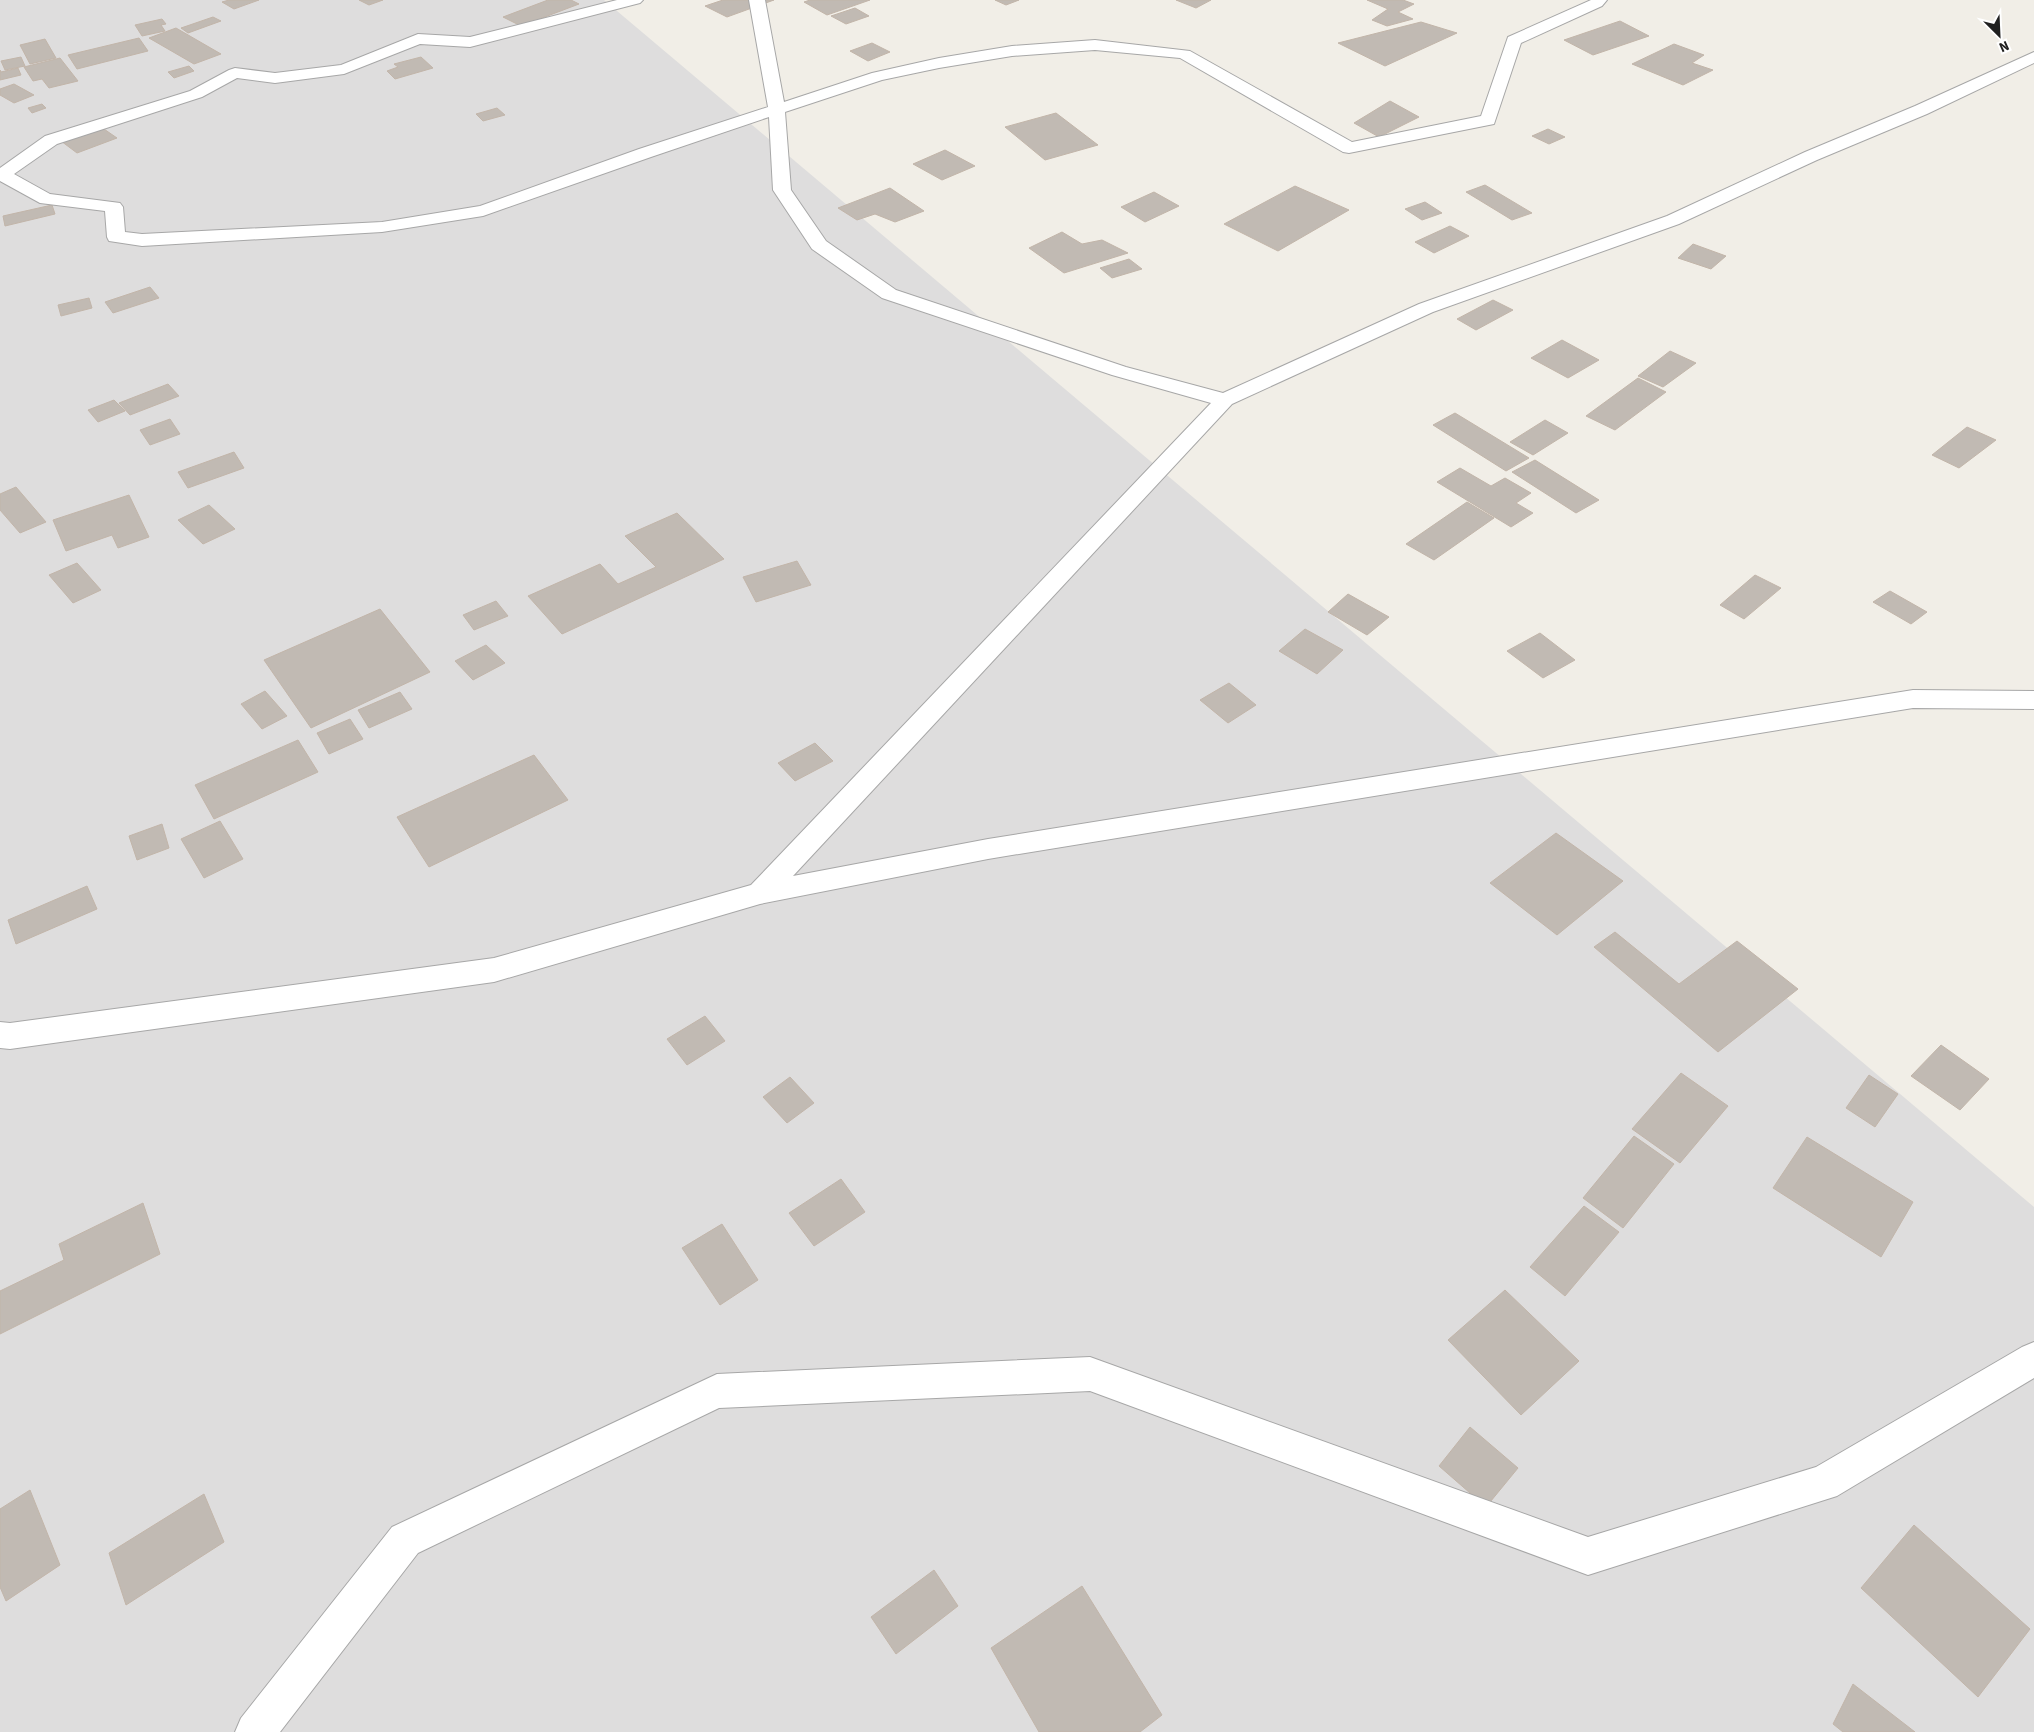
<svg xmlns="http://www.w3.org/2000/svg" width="2034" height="1732" viewBox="0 0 2034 1732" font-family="'Source Sans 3',sans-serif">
<rect width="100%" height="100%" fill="#f1eee7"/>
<path fill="#dedddd" d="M0,0h604l1430,1207v525h-2034z"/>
<path fill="#c1bab3" stroke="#c2b5a9" d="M229,0h30l-25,9 -12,-7z
M359,0h24l-14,5z
M548,0h23l8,4 -58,22 -18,-9z
M723,0h51l-47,17 -22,-11z
M810,0h60l-43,15 -23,-13z
M995,0h24l-13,5z
M1176,0h35l-15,8z
M1367,0h36l11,4 -16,8 15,7 -26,7 -15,-6 16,-11z
M855,8l14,8 -23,8 -15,-8z
M213,17l8,4 -33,12 -7,-5z
M162,19l4,5 -5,1 4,6 -23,5 -7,-11z
M1620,21l29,15 -56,19 -29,-15z
M1421,22l36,11 -72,33 -47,-23z
M176,28l45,26 -27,10 -45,-26z
M139,38l9,13 -71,18 -9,-14z
M45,39l11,19 -26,6 -10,-19z
M872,43l18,9 -22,9 -18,-10z
M1674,44l30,11 -12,8 21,7 -30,15 -51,-21z
M21,57l4,9 -20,4 -4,-9z
M421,57l12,11 -38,11 -8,-8 11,-4 -4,-3z
M60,58l18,23 -29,7 -7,-9 -9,2 -9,-14z
M189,66l5,5 -20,7 -6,-6z
M18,68l3,7 -21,5v-10l1,2z
M14,84l20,11 -20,8 -14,-8v-6z
M1390,101l29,16 -40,20 -25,-14z
M42,104l4,4 -14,5 -4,-5z
M497,108l8,7 -22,6 -7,-7z
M1056,113l42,32 -53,15 -40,-33z
M101,127l16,11 -40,15 -16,-12z
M1548,129l17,8 -16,7 -17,-8z
M945,150l30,16 -33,14 -29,-16z
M1485,185l47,28 -20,7 -46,-28z
M1295,186l54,24 -71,41 -54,-27z
M890,188l34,23 -29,11 -20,-8 -18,6 -19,-12z
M1154,192l25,14 -34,16 -24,-15z
M1425,202l17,11 -20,7 -17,-11z
M52,205l3,9 -50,12 -2,-10z
M1450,226l19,10 -35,17 -19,-11z
M1062,232l20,12 20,-4 26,13 -64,20 -35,-25z
M1693,244l33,12 -15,13 -33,-11z
M1129,259l13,10 -30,9 -12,-10z
M150,287l9,11 -46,15 -8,-11z
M89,298l3,10 -31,8 -3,-11z
M1493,300l20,10 -37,20 -19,-11z
M1562,340l37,20 -31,18 -37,-20z
M1670,351l26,12 -33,24 -25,-11z
M1638,378l28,14 -51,38 -29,-14z
M168,384l11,12 -49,19 -11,-12z
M114,400l11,11 -27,11 -10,-12z
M1455,413l74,45 -23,13 -73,-46z
M170,419l10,15 -30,11 -10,-15z
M1545,420l23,13 -35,22 -23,-13z
M1967,427l29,13 -37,28 -27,-13z
M234,452l10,16 -56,20 -10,-16z
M1535,460l64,40 -23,13 -64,-41z
M1460,468l31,18 14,-8 26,15 -15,10 17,10 -22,14 -74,-45z
M16,487l30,35 -26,11 -20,-23v-16z
M129,495l20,42 -31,11 -6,-13 -46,16 -13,-31z
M1467,502l27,16 -60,42 -28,-16z
M209,505l26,24 -32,15 -25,-24z
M677,513l47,46 -162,75 -34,-38 72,-32 18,20 38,-17 -31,-31z
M797,561l14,24 -55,17 -13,-25z
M77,563l24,27 -28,13 -24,-28z
M1755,575l26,13 -37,31 -24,-14z
M1890,591l37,21 -16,12 -38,-22z
M1348,594l41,23 -22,18 -39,-23z
M496,601l12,15 -34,14 -11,-15z
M380,609l50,63 -119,56 -47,-68z
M1305,629l38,21 -26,24 -38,-23z
M1540,633l35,27 -32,18 -36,-27z
M486,645l19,18 -32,17 -18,-19z
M1229,683l27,22 -28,18 -28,-23z
M265,691l22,25 -25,13 -21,-25z
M400,692l12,17 -43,19 -11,-18z
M350,719l13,20 -34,15 -12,-21z
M298,740l20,32 -104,47 -19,-34z
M815,743l18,18 -38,20 -17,-18z
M534,755l34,45 -139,67 -32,-50z
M220,821l23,38 -39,19 -23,-39z
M162,824l7,24 -32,12 -8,-24z
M1556,833l67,48 -66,54 -67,-52z
M87,886l10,23 -81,35 -8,-24z
M1615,932l64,52 58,-43 61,48 -80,63 -124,-105z
M705,1016l20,25 -38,24 -20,-26z
M1941,1045l48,34 -29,31 -49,-34z
M1681,1073l47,33 -48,57 -48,-34z
M1869,1075l29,19 -23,33 -29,-19z
M790,1077l24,26 -27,20 -24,-26z
M1634,1136l40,28 -51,64 -40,-30z
M1807,1137l106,65 -32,55 -108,-69z
M841,1179l24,33 -51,34 -25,-33z
M143,1203l17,51 -160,80v-43l64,-31 -5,-16z
M1584,1206l35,26 -54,64 -35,-29z
M722,1224l36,56 -38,25 -38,-57z
M1505,1290l74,71 -58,54 -73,-75z
M1470,1427l48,41 -32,39 -47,-41z
M30,1490l30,75 -54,36 -6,-14v-78z
M204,1494l20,48 -98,63 -17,-52z
M1914,1525l116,104 -52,68 -117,-109z
M934,1570l24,36 -62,48 -25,-37z
M1082,1586l80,129 -22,17h-101l-48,-84z
M1853,1684l62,48h-72l-10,-8z"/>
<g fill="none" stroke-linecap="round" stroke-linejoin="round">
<g stroke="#a7a7a7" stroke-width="2">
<path id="minor" d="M617,0h26l-3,3 -170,44 -50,-3 -76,30 -69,9 -38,-5 -35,19 -145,47 -43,30 36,20 70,9 3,4 2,25 17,2 240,-12 98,-16 159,-57 129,-42 -19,-107h16l19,102 88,-29 67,-15 73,-12 83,-6 95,11 162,91 129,-26 27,-79 83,-37h16l-5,6 -81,37 -27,81 -145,29 -6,-1 -163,-94 -85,-8 -83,6 -73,12 -57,12 -97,32 6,78 35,51 70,49 230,77 97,26 196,-89 248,-88 138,-64 110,-46 119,-54v11l-107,51 -110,46 -138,64 -246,88 -201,92 -439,472 195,-37 925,-149 121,1v18l-121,-1 -925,151 -228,45 -266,78 -484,67 -10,-1v-26l10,1 484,-65 257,-73 460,-482 -99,-28 -230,-77 -70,-49 -39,-59 -4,-73 -118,40 -168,59 -101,16 -240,14 -33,-5 -2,-4 -2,-26 -65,-8 -40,-22v-13l45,-32 145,-45 39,-21 6,-2 40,5 66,-8 77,-31 52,3z
M2034,1342v36l-197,118 -249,79 -498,-184 -371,17 -301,145 -138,179h-45l6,-14 151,-191 325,-153 373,-17 498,180 228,-70 206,-120z"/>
</g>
<use href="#minor" fill="#fff" fill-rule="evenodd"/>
</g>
<g transform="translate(1999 35) rotate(156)" stroke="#ffffff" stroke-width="4" paint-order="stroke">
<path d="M0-4L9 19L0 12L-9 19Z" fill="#202020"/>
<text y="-8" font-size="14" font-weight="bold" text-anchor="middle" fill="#202020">N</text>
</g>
</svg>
